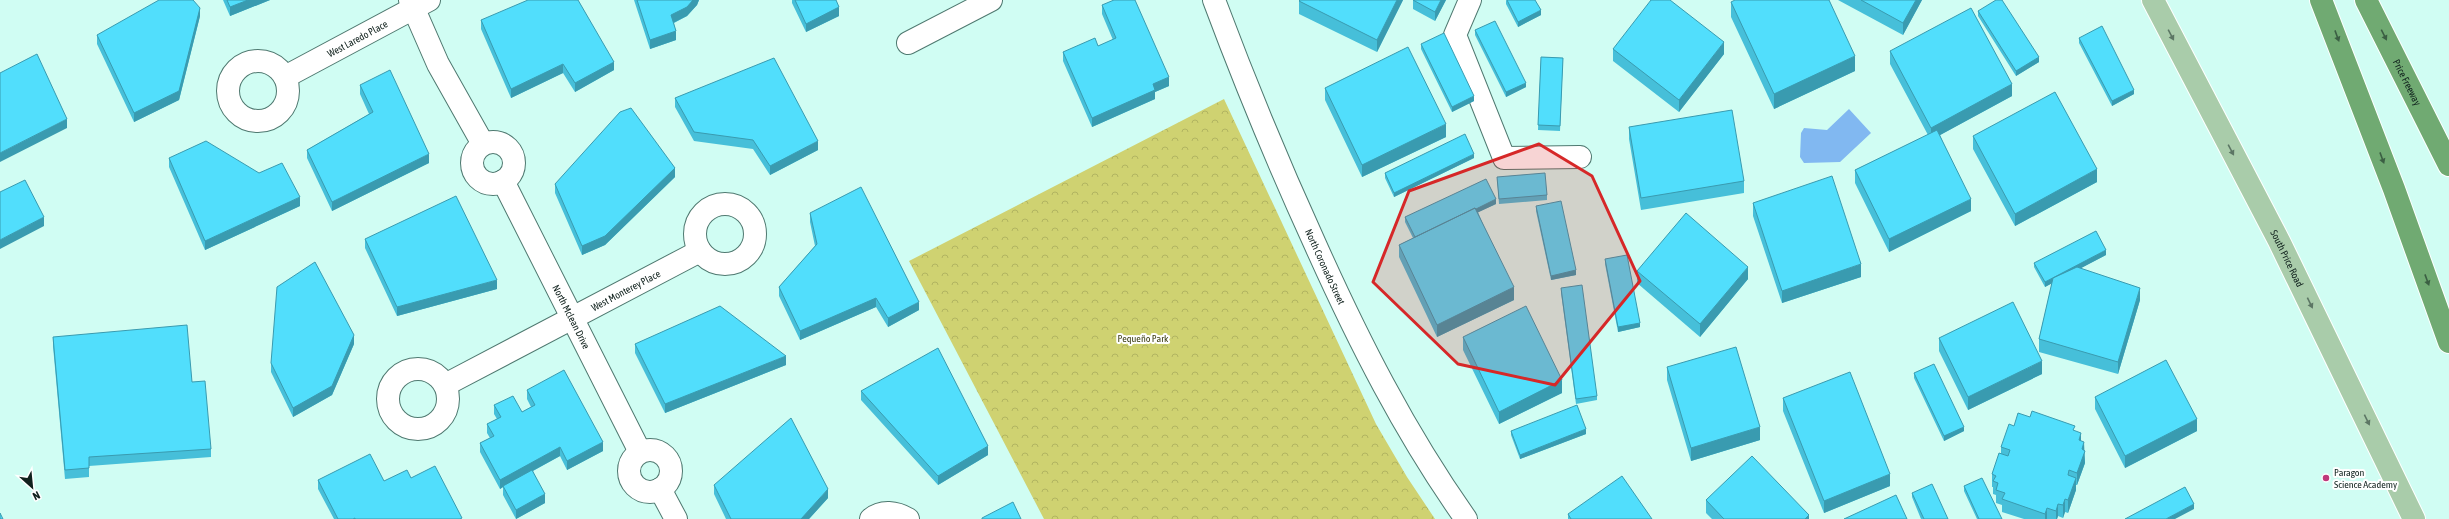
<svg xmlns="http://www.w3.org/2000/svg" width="2449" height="519" viewBox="0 0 2449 519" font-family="'Asap Condensed',sans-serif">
<defs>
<pattern id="park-crowns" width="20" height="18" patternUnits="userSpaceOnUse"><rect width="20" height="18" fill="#cfd271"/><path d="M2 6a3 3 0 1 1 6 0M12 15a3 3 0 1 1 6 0" fill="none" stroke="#b1b461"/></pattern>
</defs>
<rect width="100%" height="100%" fill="#d0fdf3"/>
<path fill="url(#park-crowns)" d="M1224,99l152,325 31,53 28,42h-391l-135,-258z"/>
<path fill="#81b8f1" d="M1849,109l22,24 -31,29 -36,1 -4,-6 1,-24 3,-5 23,2z"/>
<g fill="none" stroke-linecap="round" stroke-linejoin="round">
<g stroke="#4f7970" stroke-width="24">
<g id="minor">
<path d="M410,0l28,64 45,80"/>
<path id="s1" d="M1214,0c31,83 64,163 101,244 43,96 90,189 151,275"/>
<path d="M1470,0l-15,35 49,123 76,-1"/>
<path d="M908,43l83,-43"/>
<circle cx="258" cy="91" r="30"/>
<path id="s2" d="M285,77l144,-77"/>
<circle cx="493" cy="163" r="21"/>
<path id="s3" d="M503,181l137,271"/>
<circle cx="725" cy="234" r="30"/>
<circle cx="418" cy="399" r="30"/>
<path id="s4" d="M445,385l255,-134"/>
<circle cx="650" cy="471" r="21"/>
<path d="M660,489l16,30"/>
<path d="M871,519c11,-9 25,-7 37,0"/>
</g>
</g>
<g stroke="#fff" stroke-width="24">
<g id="major">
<path id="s5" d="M2153,0l126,241 135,278"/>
</g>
</g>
<g stroke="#fff" stroke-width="24">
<g id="highway">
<path d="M2321,0l73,189 55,153"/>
<path id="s6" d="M2366,0l83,165"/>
</g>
</g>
<use href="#minor" stroke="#fff" stroke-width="22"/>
<use href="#major" stroke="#a9ccaa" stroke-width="22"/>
<use href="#highway" stroke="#70aa72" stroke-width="22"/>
</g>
<path fill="#46bfd9" d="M223,0h47l-40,16z
M634,0h65l-2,5 -10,11 -13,7 2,17 -26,9z
M792,0h44l3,16 -33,16 -14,-29z
M1403,0l-26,52 -78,-38v-13z
M1413,0h33l-11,21 -22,-12z
M1506,0l35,15 -23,12 -12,-23z
M1838,0h84l-19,35z
M1731,2l124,69 -81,38 -43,-92z
M1102,5l67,81 -14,6v7l-63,28 -29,-66v-9l35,-6 15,-6 -11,-26z
M1978,11l61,51 -23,14 -38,-60z
M200,16l-21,84 -45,22 -37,-78v-9z
M481,20l133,50 -39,22 -12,-19 -52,25 -30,-69z
M1475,30l51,57 -20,10 -31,-62z
M2079,38l55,56 -22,12 -33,-63z
M1421,44l53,57 -22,11 -31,-63z
M1613,49l111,5 -45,58 -66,-51z
M1890,51l122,45 -72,39 31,76 -82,41 -34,-69v-13l73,-35 -38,-71z
M1541,57l22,1 -3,73 -22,-1z
M360,85l69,78 -97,48 -25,-53v-8l62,-36 -9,-20z
M1325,88l121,49 -84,40 -37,-77z
M675,98l143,52 -48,25 -17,-26 -59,-8 -19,-34z
M1629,127l115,54v12l-103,17 -12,-71z
M1973,136l124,46 -82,44 -42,-77z
M169,158l131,48 -95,44 -36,-83z
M1474,158l-80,39 -9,-19v-5z
M675,177l-70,68 -23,10 -27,-62v-9z
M1497,177l50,18v5l-48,4z
M1753,203l108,74 -79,26 -29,-87z
M1496,204l-18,8 36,88 -77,37 -38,-80v-12l14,-7 -8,-16v-5z
M1536,206l40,69 -25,5 -15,-69z
M810,213l109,97 -31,17 -12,-20 -76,33 -21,-44v-9l36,-41 -5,-24z
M365,239l132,50 -100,27 -32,-68z
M2106,255l-25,13 59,32 -22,74 -79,-22v-13l13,-56 -7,4 -11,-20v-4z
M1605,259l35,68 -22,5 -13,-68z
M1637,271l111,8 -48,58 -63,-54z
M1561,288l36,108v4l-21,4 -15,-111z
M53,337l139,45 19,67v8l-122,9v11l-24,2 -12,-133z
M1463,337l99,56 -63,31 -36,-74z
M1939,338l103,36 -74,36 -29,-59z
M354,344l-22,51 -39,22 -22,-45v-9z
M635,344l151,21 -121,48 -30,-60z
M1667,367l93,73 -69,21 -24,-81z
M1914,373l50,58 -20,10 -30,-63z
M527,390l76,61 -36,19 -7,-14 -27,15 12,32 -29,16 -13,-24v-8l-3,2 -20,-37v-9l10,-5 -3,-5v-9l10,-5 -3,-5v-9l28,7 9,-5 -4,-8z
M861,391l127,64 -50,30 -77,-85z
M2095,397l102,34 -72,37 -30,-59z
M1783,398l107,88 -66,27 -41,-102z
M2030,417l45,14 6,10 3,9 1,13 -8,22h-1v5l-8,23 -3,-1 -2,6 -5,-2 -1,3h-33l-22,-7v-7l-6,-2v-8l-3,-1v-7h-1v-13l9,-21v-6l13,-21z
M1511,431l75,3 -66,25 -9,-24z
M411,478l51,41h-128l-16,-30v-9l66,1z
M714,485l114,13 -19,21h-83l-12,-25z
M1964,486l38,33h-25l-13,-28z
M1912,493l36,26h-27l-9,-22z
M1706,500l103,19h-97l-6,-6z
M1568,514l84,5h-84z"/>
<path fill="#399bb0" d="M248,0h22l-40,16v-9z
M693,0h6l-2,5 -10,11 -16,8v-9z
M1397,0h6l-26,52v-12z
M1441,0h5l-11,21v-9z
M1916,0h6l-19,35v-12z
M839,7v9l-33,16v-8z
M200,8v8l-21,84 -45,22v-9z
M1541,10v5l-23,12v-5z
M676,31v9l-26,9v-9z
M1724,42v12l-45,58v-12z
M1855,56v15l-81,38v-15z
M2039,57v5l-23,14v-5z
M614,62v8l-39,22v-9z
M563,64v9l-52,25v-9z
M1169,77v9l-14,6v7l-63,28v-9l61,-34z
M1526,83v4l-20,10v-5z
M2012,84v12l-81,44v-12z
M2134,90v4l-22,12v-5z
M1474,96v5l-22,11v-5z
M67,119v9l-67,34v-9z
M1446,124v13l-84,40v-12z
M818,141v9l-48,25v-9z
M429,154v9l-97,48v-9z
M1474,154v4l-80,39v-4z
M675,168v9l-70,68 -23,10v-9z
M2097,169v13l-82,44v-12z
M300,197v9l-95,44v-9z
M1496,199v5l-81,38v-5z
M1971,199v12l-82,41v-13z
M44,217v9l-44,23v-9z
M2106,250v5l-61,32v-5z
M1861,264v13l-79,26v-12z
M1748,267v12l-48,58v-13z
M1576,270v5l-25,5v-4z
M497,280v9l-100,27v-9z
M1514,287v13l-77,37v-12z
M2140,288v12l-22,74v-12z
M876,298v9l-76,33v-9z
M919,302v8l-31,17v-9z
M1640,323v4l-22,5v-5z
M354,335v9l-22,51 -39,22v-9z
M786,356v9l-121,48v-9z
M2042,361v13l-74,36v-13z
M1562,380v13l-63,31v-12z
M2197,419v12l-72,37v-12z
M1760,427v13l-69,21v-13z
M1964,427v4l-20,10v-5z
M1586,429v5l-66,25v-4z
M2081,433v13l-2,-6z
M603,442v9l-36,19v-9z
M2084,442l1,21 -8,22v-12l5,-24z
M988,446v9l-50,30v-9z
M560,447v9l-57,31v-1v1l-3,2v-9z
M1890,474v12l-66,27v-12z
M2076,478v12l-8,23v-13z
M828,489v9l-19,21h-8z
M545,494v9l-29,16v-9z
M2065,499v13l-2,6v-13z
M2058,504v12l-1,3h-1v-8z
M2194,504v5l-19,10h-9z
M2047,508v11h-2v-5z
M1809,515v4h-4z"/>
<path fill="#51defc" stroke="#399bb0" d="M159,0h34l7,8 -21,83 -45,22 -37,-78z
M227,0h21l-18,7z
M528,0h50l36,62 -39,21 -12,-19 -52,25 -30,-69z
M637,0h56l-6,7 -16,8 5,16 -26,9z
M795,0h41l3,7 -33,17z
M1114,0h21l34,77 -16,7 2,6 -63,28 -29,-66 32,-14 3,8 18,-8 -14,-33z
M1300,0h97l-20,40 -78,-39z
M1413,0h28l-6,12z
M1507,0h28l6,10 -23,12z
M1651,0h19l54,42 -45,58 -66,-51z
M1735,0h94l26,56 -81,38 -43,-92z
M1861,0h55l-13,23z
M1996,0h6l37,57 -23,14 -38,-60z
M1971,8l41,76 -81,44 -41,-77z
M1495,21l31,62 -20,9 -31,-62z
M2102,26l32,64 -22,11 -33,-63z
M1444,33l30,63 -22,11 -31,-63z
M1408,47l38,77 -84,41 -37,-77z
M37,54l30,65 -67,34v-80z
M1541,57l22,1 -3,68 -22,-1z
M774,58l44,83 -48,25 -17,-26 -59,-8 -19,-34z
M390,70l39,84 -97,48 -25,-52 66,-38 -13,-27z
M2055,92l42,77 -82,45 -42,-78z
M631,108l44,60 -70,68 -23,10 -27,-62 65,-72z
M1732,110l12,71 -103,17 -12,-71z
M1937,130l34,69 -82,40 -34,-69z
M1465,134l9,20 -80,39 -9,-20z
M206,141l53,32 23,-10 18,34 -95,44 -36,-83z
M1545,173l2,22 -48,4 -2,-22z
M1832,176l29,88 -79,27 -29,-88z
M1486,179l10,20 -20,10 -1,-1 -60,29 -10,-20z
M25,180l19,37 -44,23v-48z
M861,187l58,115 -31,16 -12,-20 -76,33 -21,-44 38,-43 -7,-31z
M456,196l41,84 -100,27 -32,-68z
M1561,201l15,69 -25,6 -15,-70z
M1475,208l39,79 -77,38 -38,-80z
M1686,213l62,54 -48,57 -63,-53z
M2096,231l10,19 -61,32 -11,-19z
M1627,255l13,68 -22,4 -13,-68z
M315,262l39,73 -22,51 -39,22 -22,-45 6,-76z
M2077,267l63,21 -22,74 -79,-23 14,-61z
M1582,285l15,111 -21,3 -15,-111z
M2013,302l29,59 -74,36 -29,-59z
M720,306l66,50 -121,48 -30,-60z
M1526,306l36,74 -63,32 -36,-75z
M187,325l5,57 13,-1 6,68 -122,8v11l-24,2 -12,-133z
M1736,347l24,80 -69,21 -24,-81z
M938,348l50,98 -50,30 -77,-85z
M2166,360l31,59 -72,37 -30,-59z
M1934,364l30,63 -20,9 -30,-63z
M564,370l39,72 -36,19 -7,-14 -60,33 -20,-37 14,-7 -7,-12 14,-7 -7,-12 19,-9 9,16 13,-7 -8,-15z
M1850,372l40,102 -66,27 -41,-103z
M1577,405l9,24 -66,26 -9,-24z
M2032,411l43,15 -2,4 8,3 -2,7 5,2 -2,7 3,2 -8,22 -8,-3 -1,5 8,3 -8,22 -3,-1 -2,6 -5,-1 -2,7 -9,-3 -2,6 -43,-15 3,-6 -9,-3 2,-7 -5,-2 3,-5 -4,-2 7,-21 9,3 2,-6 -9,-3 8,-23 5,2 4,-13 12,4z
M791,418l37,71 -27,30h-70l-17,-34z
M370,454l14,27 23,-11 4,8 24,-12 27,52 -2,1h-105v-1l-2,1h-15l-20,-39z
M1752,456l57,59 -4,4h-81l-18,-19z
M532,470l13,24 -29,16 -13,-24z
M1622,476l30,43h-81l-3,-5z
M1982,478l20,41h-23l-15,-33z
M1932,484l16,35h-24l-12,-26z
M2185,487l9,17 -28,15h-41z
M1896,495l11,24h-63z
M1013,502l8,17h-39v-1z
M0,513l3,6h-3z"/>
<defs><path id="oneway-solid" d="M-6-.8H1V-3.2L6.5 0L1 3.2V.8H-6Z"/></defs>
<g fill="#5c7664">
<use href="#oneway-solid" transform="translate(2171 35) rotate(62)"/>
<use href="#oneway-solid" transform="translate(2231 150) rotate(62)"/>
<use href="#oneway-solid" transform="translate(2310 303) rotate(64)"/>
<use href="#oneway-solid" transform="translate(2367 420) rotate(64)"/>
</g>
<g fill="#3b5f43">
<use href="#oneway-solid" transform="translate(2384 35) rotate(63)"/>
<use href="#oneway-solid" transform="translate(2337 36) rotate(70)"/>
<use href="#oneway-solid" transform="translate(2382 158) rotate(70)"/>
<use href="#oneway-solid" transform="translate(2427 280) rotate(70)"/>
</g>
<path fill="#d62828" fill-opacity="0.2" stroke="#d62828" stroke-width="3" stroke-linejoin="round" d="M1539,144l53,32 48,105 -85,104 -97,-21 -85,-82 36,-91z"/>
<circle fill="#bf397b" stroke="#fff" stroke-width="1.5" cx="2326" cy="478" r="4"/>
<g text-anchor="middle" stroke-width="4" stroke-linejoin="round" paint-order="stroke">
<g font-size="10" fill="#10211d" stroke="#fff">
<text dy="4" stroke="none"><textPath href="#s2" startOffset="82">West Laredo Place</textPath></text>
<text dy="4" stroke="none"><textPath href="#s6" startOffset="92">Price Freeway</textPath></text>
<text dy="4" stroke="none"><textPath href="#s5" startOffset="291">South Price Road</textPath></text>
<text dy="4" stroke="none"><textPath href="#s1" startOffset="289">North Coronado Street</textPath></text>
<text dy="4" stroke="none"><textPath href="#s4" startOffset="204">West Monterey Place</textPath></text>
<text dy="4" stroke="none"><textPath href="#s3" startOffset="152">North Mclean Drive</textPath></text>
</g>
<g font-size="10" fill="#3a3b10" stroke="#fff">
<text x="1143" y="342">Pequeño Park</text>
</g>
<g font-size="10" fill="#10211d" stroke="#fff" text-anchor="start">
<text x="2334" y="476">Paragon<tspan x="2334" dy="12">Science Academy</tspan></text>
</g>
</g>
<g transform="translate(32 487) rotate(153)" stroke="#ffffff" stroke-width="3" paint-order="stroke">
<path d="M0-3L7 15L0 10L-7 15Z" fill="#10211d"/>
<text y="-6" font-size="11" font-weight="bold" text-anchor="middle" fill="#10211d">N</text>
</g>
</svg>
